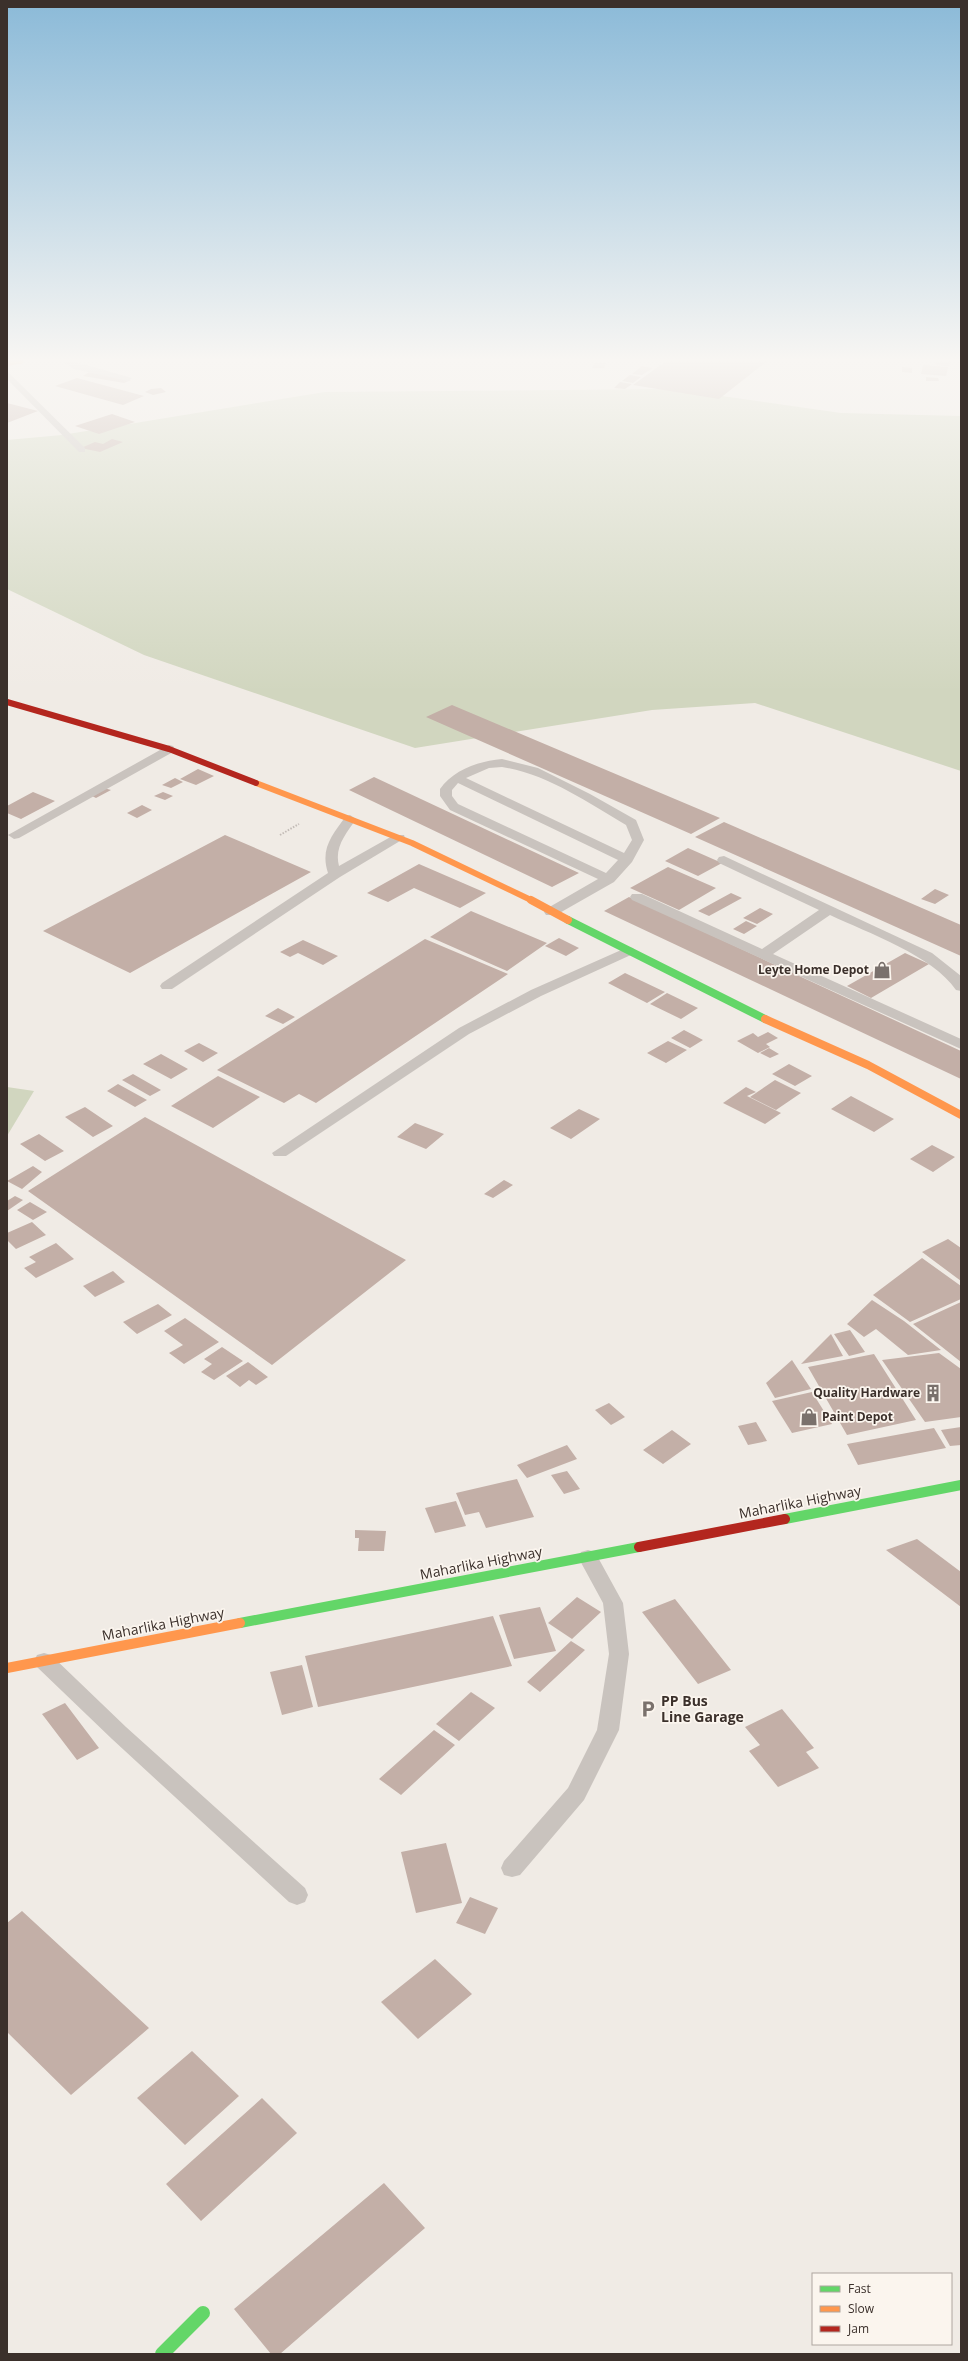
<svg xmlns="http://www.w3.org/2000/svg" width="968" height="2361" viewBox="0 0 968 2361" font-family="'Open Sans',sans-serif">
<rect width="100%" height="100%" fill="#f0ebe5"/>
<path fill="#d1d6bf" d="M673,389l168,24 120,3v355l-206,-68 -103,7 -237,38 -271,-93 -137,-66v-149l55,-5 263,-43z
M7,1087l27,4 -27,45z"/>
<path fill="#c3afa7" d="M666,361h101l-48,38 -86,-14z
M937,361h14l-2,5 -14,-1z
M594,363h12l-2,5h-12z
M923,365l25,2 -2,9 -25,-2z
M642,366l11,2 -11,7 -10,-1z
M902,367l10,1v5l-10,-1z
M89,372l42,8 -7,3 -41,-7z
M630,375l11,2 -8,6 -11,-2z
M926,377l12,1 1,3h-13z
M77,378l67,18 -21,9 -68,-19z
M620,382l12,2 -7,5 -11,-1z
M161,388l5,4 -13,3 -8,-3 6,-3z
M7,403l31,8 -31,12z
M112,414l23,8 -36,12 -24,-8z
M112,439l11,3 -23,10 -19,-4 14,-6 8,2z
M452,705l268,113 -29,16 -265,-117z
M198,769l16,7 -18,9 -16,-6z
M374,777l205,96 -27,14 -203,-97z
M175,778l8,4 -12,6 -9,-3z
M104,788l7,2 -15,8 -6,-3z
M33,792l22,9 -34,18 -14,-6v-7z
M163,792l10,4 -8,4 -11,-4z
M142,805l10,5 -15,8 -10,-5z
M724,822l237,103v31l-266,-119z
M225,835l86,37 -181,101 -87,-42z
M688,848l34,15 -24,13 -33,-15z
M419,864l67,29 -26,15 -46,-20 -26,14 -21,-9z
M668,867l48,21 -37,22 -49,-22z
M935,889l14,6 -14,9 -14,-5z
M731,893l11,5 -33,18 -11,-5z
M629,897l332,154v28l-357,-168z
M760,908l13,6 -16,10 -14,-6z
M471,911l76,32 -40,28 -77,-34z
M746,921l11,5 -13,8 -11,-5z
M559,938l20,10 -13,8 -21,-10z
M425,939l83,35 -192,129 -17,-9 -15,9 -67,-33z
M303,940l35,16 -15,9 -25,-12 -8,4 -10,-5z
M905,953l24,11 -58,34 -24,-12z
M625,973l40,19 -18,11 -39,-20z
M667,993l31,15 -17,11 -31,-15z
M278,1008l17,9 -12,7 -18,-8z
M684,1030l19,10 -13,8 -19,-10z
M768,1032l10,6 -12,6 4,3 -12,6 -21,-12 16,-8 5,4z
M668,1041l19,9 -21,13 -19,-10z
M199,1043l19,10 -15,9 -19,-11z
M769,1048l10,6 -9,4 -10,-5z
M161,1054l27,15 -17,10 -28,-15z
M789,1064l23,12 -17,10 -23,-12z
M133,1074l28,16 -11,6 -28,-16z
M218,1076l42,21 -47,31 -42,-22z
M775,1080l26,13 -25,17 -26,-13z
M118,1084l29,16 -12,7 -28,-16z
M746,1087l10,5 -9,4 34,17 -16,11 -42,-21z
M851,1096l43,23 -20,13 -43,-23z
M85,1107l28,19 -20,11 -28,-20z
M579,1109l21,10 -29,20 -21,-11z
M145,1117l261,143 -134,105 -244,-174z
M415,1123l29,11 -18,15 -29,-12z
M39,1134l25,17 -19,10 -25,-17z
M932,1145l23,12 -22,15 -23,-13z
M33,1166l9,6 -20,17 -15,-8z
M504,1180l9,5 -20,13 -9,-4z
M15,1196l8,4 -16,11v-10z
M30,1202l17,10 -14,8 -16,-10z
M32,1222l14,13 -30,14 -9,-9v-7z
M948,1239l13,9v33l-39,-29z
M56,1243l18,16 -38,19 -12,-10 12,-6 -7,-5z
M922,1258l39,28v13l-51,23 -37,-27z
M113,1271l12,11 -30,15 -12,-11z
M872,1300l32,21 37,29 -33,5 -32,-26 -12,8 -17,-13z
M961,1302v60l-48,-38z
M158,1304l14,11 -35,19 -14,-12z
M185,1318l34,24 -35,22 -15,-11 14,-8 -19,-14z
M850,1330l15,22 -16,4 -15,-22z
M831,1334l12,22 -42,8z
M222,1347l21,14 -29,19 -13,-8 11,-8 -8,-5z
M939,1353l22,16v48l-36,5 -43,-62z
M874,1354l42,66 -69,15 -39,-68z
M792,1360l19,29 -36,9 -9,-15z
M248,1362l20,15 -12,8 -7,-5 -9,7 -14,-11z
M812,1392l20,32 -40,9 -20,-32z
M609,1403l16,14 -14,8 -16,-15z
M756,1422l11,19 -19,4 -10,-19z
M961,1427v18l-11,1 -9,-16z
M934,1428l12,20 -88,17 -11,-21z
M672,1430l19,14 -28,20 -20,-14z
M567,1445l10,14 -50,19 -10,-13z
M567,1471l13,18 -16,5 -13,-19z
M517,1479l17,38 -48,11 -7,-16 -14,3 -9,-22z
M456,1501l10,25 -31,7 -10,-25z
M355,1530l31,1 -2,20h-26l1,-13h-4z
M917,1539l44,33v35l-75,-57z
M577,1597l24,15 -29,27 -24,-16z
M675,1599l56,71 -33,14 -56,-72z
M540,1607l16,44 -42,8 -15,-44z
M493,1616l19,50 -194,41 -13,-51z
M571,1641l14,9 -45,42 -13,-10z
M302,1665l11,42 -31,8 -12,-43z
M471,1692l24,16 -36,33 -23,-17z
M65,1703l34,45 -22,12 -35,-46z
M782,1709l32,39 -8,4 13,16 -41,19 -29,-36 11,-6 -15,-18z
M434,1730l21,15 -54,50 -22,-16z
M446,1843l16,60 -46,10 -15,-61z
M470,1897l28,11 -13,26 -29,-11z
M22,1911l127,117 -78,67 -64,-63v-109z
M435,1959l37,35 -54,45 -37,-37z
M192,2051l47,45 -54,49 -48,-47z
M262,2098l35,35 -96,88 -35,-37z
M384,2183l41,45 -145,126h-9l-37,-45z"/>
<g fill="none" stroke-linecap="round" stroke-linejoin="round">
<path stroke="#c2bbb6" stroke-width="2" stroke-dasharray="1.5 1.5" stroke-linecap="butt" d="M280,835l19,-11"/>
<path fill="#c9c3be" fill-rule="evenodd" d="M61,361h11l60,17 -4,3 -54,-12z
M7,371l78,77v4h-6l-72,-73z
M169,745l4,1 2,3 -2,3 -154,86 -5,1 -6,-4z
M502,759l36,9 52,26 46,26 8,20 -12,22 -18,20 -58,33h-10l-2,-3 2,-3 52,-30 -148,-69 -10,-14v-7c13,-19 39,-28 62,-30zM502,767c45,7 85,35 124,58l6,15 -8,13 -158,-75 23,-10zM458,783l160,77 -12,13 -148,-69 -6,-8v-6z
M350,815l6,4c-10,15 -22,28 -17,47l55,-31h10l1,3 -65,39 -168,112h-10l-2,-3 2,-3 166,-110c-8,-24 4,-38 18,-57z
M724,856l208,97 29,23v15l-5,-1c-24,-35 -88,-57 -126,-75l-57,39 188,85v10l-329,-149 -2,-3 2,-3h10l120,55 57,-39 -100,-47 -2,-3 2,-3z
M628,947l5,1 2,3 -2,3 -92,42 -72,38 -183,122h-12l-2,-3 187,-125 72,-38z
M588,1550l7,2 28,51 6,51 -10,76 -35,70 -64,75 -8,2 -8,-2 -3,-7 3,-7 64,-73 29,-58 12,-76 -6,-51 -25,-46 3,-5z
M44,1653l7,2 75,72 179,161 3,7 -3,7 -8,3 -8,-3 -177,-163 -75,-72 -3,-6 3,-6z"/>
<path stroke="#63d668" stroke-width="8" d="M568,920l197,99"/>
<path stroke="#63d668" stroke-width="10" d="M785,1519l176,-34
M240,1623l399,-76"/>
<path stroke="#63d668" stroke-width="14" d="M162,2354l41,-41"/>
<path stroke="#ff974d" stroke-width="5.5" d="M7,363l14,-2"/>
<path stroke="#ff974d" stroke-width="6" d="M256,783l156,60 121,58"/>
<path stroke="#ff974d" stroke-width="8" d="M531,900l37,20
M765,1019l103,46 93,50"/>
<path stroke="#ff974d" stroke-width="10" d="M7,1668l233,-45"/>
<path stroke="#b3261e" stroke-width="6" d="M7,702l162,47 87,34"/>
<path stroke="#b3261e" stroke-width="10" d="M639,1547l146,-28"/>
</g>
<linearGradient id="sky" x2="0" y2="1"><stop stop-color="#8bbad8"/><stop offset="0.52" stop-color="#f8f6f3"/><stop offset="1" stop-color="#f8f6f3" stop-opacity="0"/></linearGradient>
<rect width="968" height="692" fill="url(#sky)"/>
<defs>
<g id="shop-bare" transform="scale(1.38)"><path d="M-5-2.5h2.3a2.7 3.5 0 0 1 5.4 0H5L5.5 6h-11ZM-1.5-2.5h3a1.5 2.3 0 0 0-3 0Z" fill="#7a716c" stroke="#fbf5ee" stroke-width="2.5" paint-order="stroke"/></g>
<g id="building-bare" transform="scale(1.38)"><path d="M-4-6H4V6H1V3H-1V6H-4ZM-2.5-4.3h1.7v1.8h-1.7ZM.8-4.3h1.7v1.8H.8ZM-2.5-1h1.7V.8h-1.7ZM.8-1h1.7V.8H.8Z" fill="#7a716c" stroke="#fbf5ee" stroke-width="2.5" paint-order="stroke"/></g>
<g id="parking-bare" transform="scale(1.38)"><path d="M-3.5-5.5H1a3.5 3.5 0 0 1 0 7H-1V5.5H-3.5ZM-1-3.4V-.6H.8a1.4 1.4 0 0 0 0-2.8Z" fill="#7a716c" stroke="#fbf5ee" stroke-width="2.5" paint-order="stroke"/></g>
</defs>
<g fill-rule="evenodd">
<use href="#shop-bare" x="882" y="970"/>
<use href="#building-bare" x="933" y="1393"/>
<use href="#shop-bare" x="809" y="1417"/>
<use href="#parking-bare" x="648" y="1709"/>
</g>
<g text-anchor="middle" stroke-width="3.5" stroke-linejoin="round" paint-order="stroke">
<g font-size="12" font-weight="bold" fill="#3b302b" stroke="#fbf5ee" text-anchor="end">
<text x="869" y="974">Leyte Home Depot</text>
<text x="920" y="1397">Quality Hardware</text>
<text x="822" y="1421" text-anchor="start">Paint Depot</text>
</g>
<g font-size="14" fill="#3b302b" stroke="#fbf5ee">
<text transform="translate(800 1502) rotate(-11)" y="5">Maharlika Highway</text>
<text transform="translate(481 1563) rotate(-11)" y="5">Maharlika Highway</text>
<text transform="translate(163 1624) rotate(-11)" y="5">Maharlika Highway</text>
</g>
<g font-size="14" font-weight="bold" fill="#3b302b" stroke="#fbf5ee" text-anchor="start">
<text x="661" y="1706">PP Bus<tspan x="661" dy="16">Line Garage</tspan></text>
</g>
</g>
<rect width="968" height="2361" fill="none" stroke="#3b302b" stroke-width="16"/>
<rect x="812" y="2273" width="140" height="72" fill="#fbf5ee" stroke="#aea6a0"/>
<rect x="820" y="2286" width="20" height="6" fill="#63d668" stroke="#aea6a0"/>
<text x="848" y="2293" font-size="12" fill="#3b302b">Fast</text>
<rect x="820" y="2306" width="20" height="6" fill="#ff974d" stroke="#aea6a0"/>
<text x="848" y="2313" font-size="12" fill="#3b302b">Slow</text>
<rect x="820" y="2326" width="20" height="6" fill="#b3261e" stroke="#aea6a0"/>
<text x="848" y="2333" font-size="12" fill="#3b302b">Jam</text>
</svg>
